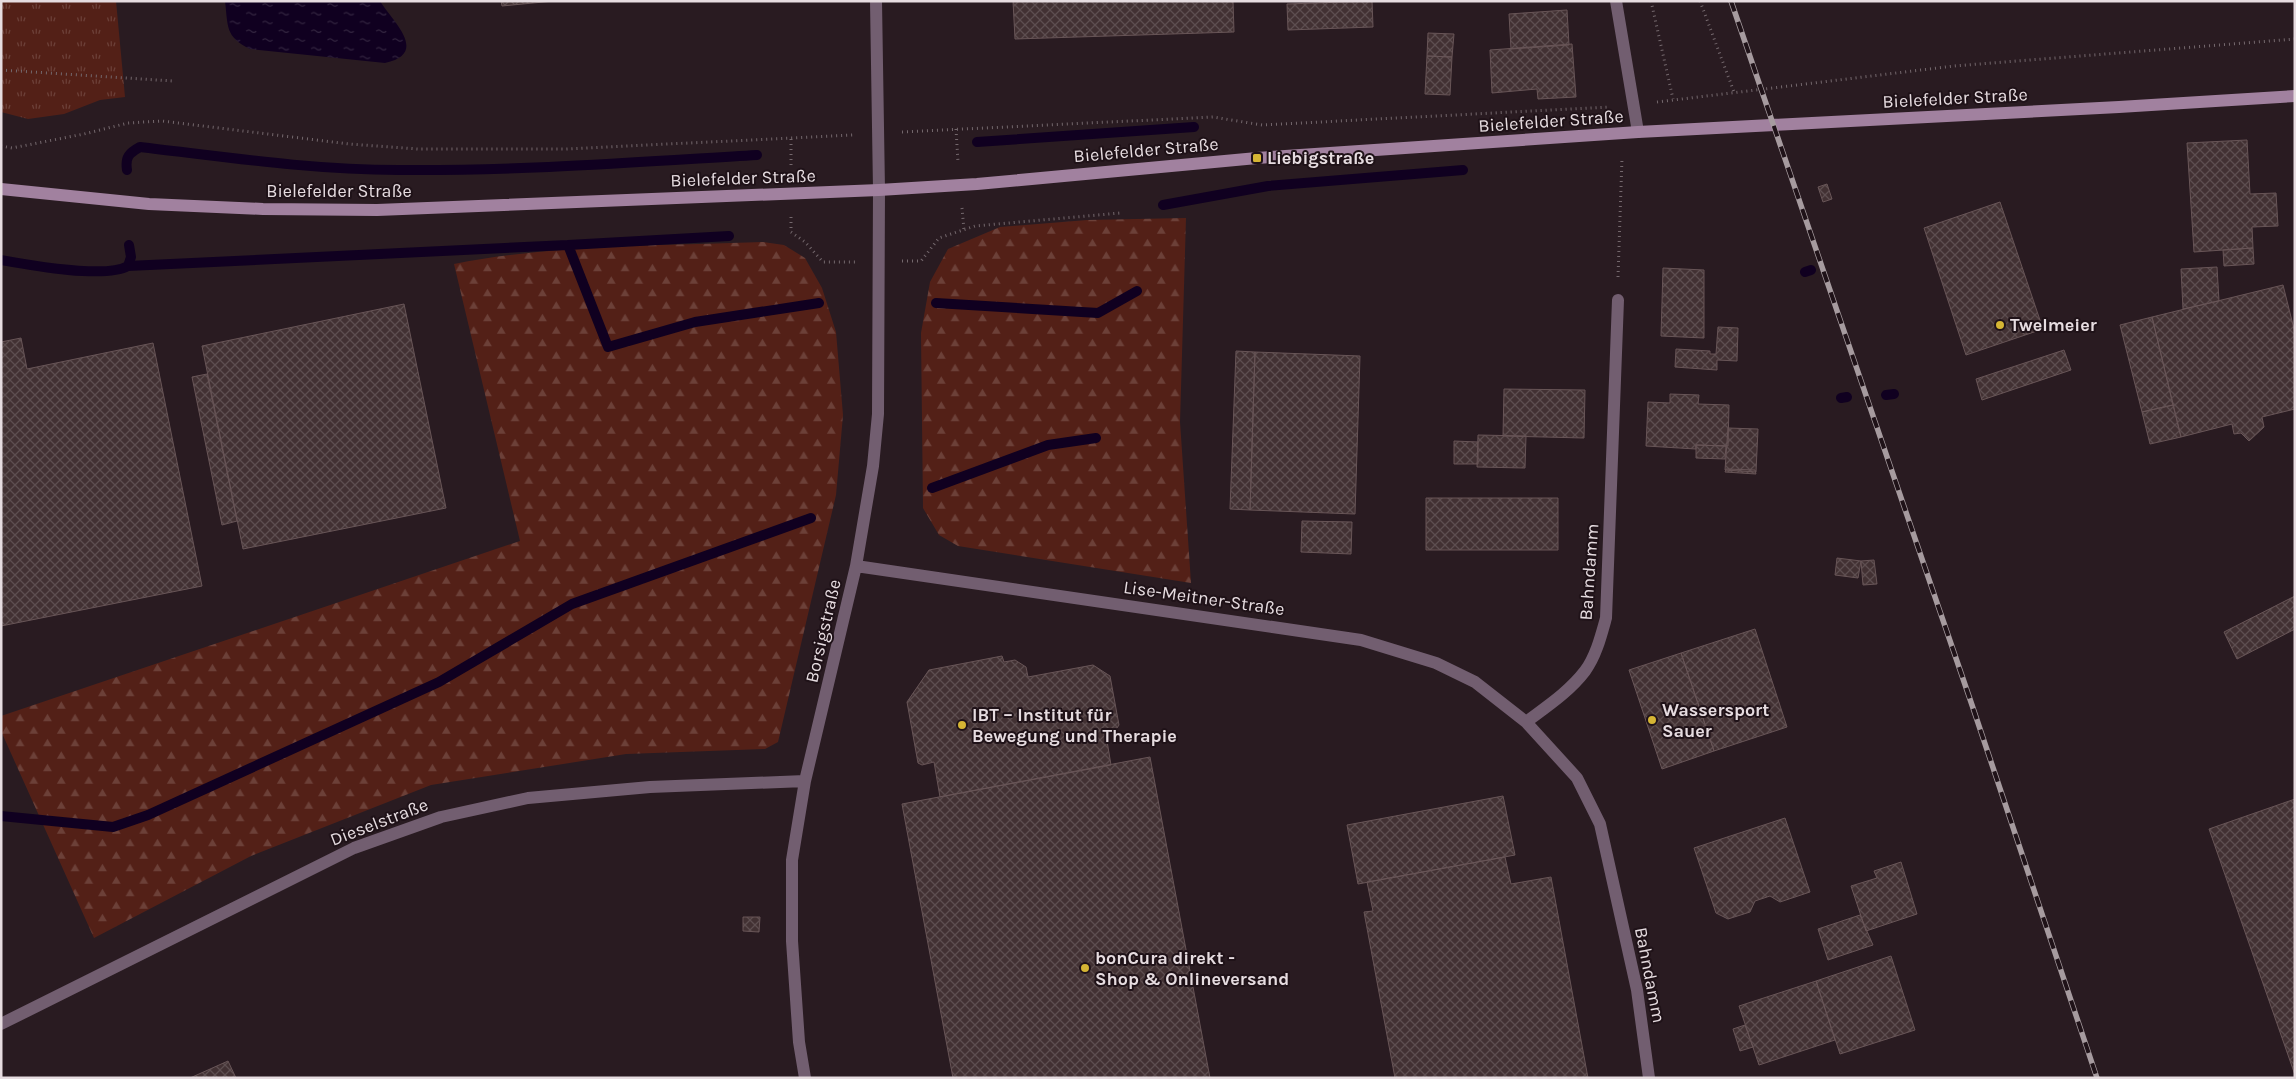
<svg xmlns="http://www.w3.org/2000/svg" width="2296" height="1079" viewBox="0 0 2296 1079" font-family="Karla,sans-serif">
<defs>
<pattern id="grass-tufts" width="24" height="20" patternUnits="userSpaceOnUse" patternTransform="scale(1.25)"><rect width="24" height="20" fill="#532017"/><path d="M3 7l-1-3M5 7V3M7 7l1-3M15 17l-1-3M17 17v-4M19 17l1-3" fill="none" stroke="#6c4038"/></pattern>
<pattern id="forest-firs" width="22" height="20" patternUnits="userSpaceOnUse" patternTransform="scale(1.25)"><rect width="22" height="20" fill="#532017"/><path d="M5 1l3.5 6h-7zM16 11l3.5 6h-7z" fill="#6c4038"/></pattern>
<pattern id="water-ripples" width="26" height="14" patternUnits="userSpaceOnUse" patternTransform="scale(1.25)"><rect width="26" height="14" fill="#100020"/><path d="M2 4q2-2 4 0t4 0M15 11q2-2 4 0t4 0" fill="none" stroke="#332540"/></pattern>
<pattern id="building-cross-hatch" width="8" height="8" patternUnits="userSpaceOnUse" patternTransform="scale(1.25)"><rect width="8" height="8" fill="#423133"/><path d="M0 0l8 8M0 8l8-8" fill="none" stroke="#5d4e50"/></pattern>
</defs>
<rect width="100%" height="100%" fill="#291b21"/>
<path fill="url(#grass-tufts)" d="M1,1h115l9,96 -25,3 -36,14 -36,5 -27,-7z"/>
<path fill="url(#forest-firs)" d="M1186,218l-6,204 11,161 -233,-37 -19,-11 -16,-27 -2,-175 9,-51 18,-33 52,-22 87,-7z
M763,242l21,3 21,13 17,30 14,44 7,83 -7,80 -58,247 -13,7 -139,5 -195,31 -180,71 -157,82 -93,-207v-15l519,-175 -66,-277c102,-20 206,-18 309,-22z"/>
<path fill="url(#water-ripples)" d="M225,1h155c12,20 50,52 5,62l-135,-14c-25,-12 -22,-23 -25,-48z"/>
<g fill="none" stroke-linecap="round" stroke-linejoin="round">
<path stroke="#100020" stroke-width="10" d="M977,142l217,-15
M127,170c-2,-13 2,-17 13,-23 86,10 172,23 259,23 119,1 239,-8 358,-15
M1163,205l105,-19 195,-16
M568,245l161,-9
M1,260c28,5 104,19 127,6l3,-9 -2,-12
M128,266l440,-21 40,102 87,-25 124,-19
M1805,272l6,-2
M936,303l162,10 39,-22
M1886,395l8,-1
M1841,398l6,-1
M932,488l116,-43 48,-7
M1,816l112,11 35,-12 291,-133 133,-78 239,-86"/>
</g>
<path fill="url(#building-cross-hatch)" stroke="#685557" d="M501,1h53l-52,5z
M1013,1h220l1,31 -219,7z
M1372,1l1,26 -85,3 -1,-26z
M1567,10l2,35 -58,4 -2,-35z
M1428,33l26,1 -2,23 -25,-1z
M1572,44l4,53 -38,2 -1,-10 -45,4 -2,-43z
M1427,56l25,1 -2,38 -25,-1z
M2247,140l3,54 26,-1 2,33 -26,1 1,21 -59,4 -7,-109z
M1827,184l5,15 -9,3 -5,-15z
M2000,202l43,127 -77,26 -42,-127z
M2253,248l1,16 -30,2 -1,-16z
M2217,267l2,34 -36,8 -2,-40z
M1663,268l41,2v68l-43,-2z
M2283,285l12,48v76l-33,8 2,10 -15,14 -8,-8 -7,1 -2,-10 -51,13 -29,-120z
M404,304l42,204 -203,41 -41,-203z
M2152,317l21,88 -31,7 -22,-87z
M1718,327l20,1 -1,33 -20,-1v10l-42,-3 1,-18 34,2v3h6z
M21,338l6,31 126,-26 49,243 -201,40v-284z
M2064,350l7,20 -89,30 -6,-21z
M1236,351l19,1 -5,158 -20,-1z
M1255,352l105,4 -5,158 -105,-4z
M207,374l30,147 -15,4 -30,-148z
M1504,389l81,1 -1,48 -81,-2z
M1670,394l29,1 -1,9 31,1 -1,41 -32,-1v4l-50,-3 2,-44 22,1z
M2173,405l8,32 -31,7 -8,-32z
M1728,428l30,1 -2,43 -31,-2z
M1478,435l48,1 -1,32 -48,-1z
M1454,441l24,1v22h-24z
M1696,445l30,1 -1,13 -29,-1z
M1726,469l29,1 1,4 -31,-2z
M1426,498h132v52h-132z
M1302,521l50,1 -1,32 -50,-2z
M1837,558l24,3 -3,17 -23,-3z
M1874,560l3,24 -14,1 -2,-24z
M2295,596v33l-58,30 -13,-27z
M1755,629l32,98 -73,24 -33,-98z
M1681,653l33,98 -52,18 -33,-99z
M1002,656l2,6 11,-2 11,7 2,10 65,-12 17,11 9,49 -2,3 -12,1 6,36 -171,32 -6,-35 -12,3 -4,-2 -11,-61 22,-32z
M1150,757l60,321h-257l-51,-274z
M1503,796l12,59 -157,29 -11,-59z
M2295,799v276l-86,-246z
M1785,818l25,74 -30,10 -10,-6 -15,5 -5,11 -22,7 -12,-6 -22,-65z
M1505,857l6,27 40,-7 37,201h-193l-31,-166 9,-1 -6,-29z
M1901,862l16,52 -51,17 -15,-45 26,-8 -3,-7z
M1860,915l13,30 -45,15 -10,-31z
M743,917h17l-1,15 -16,-1z
M1891,956l24,74 -75,24 -24,-73z
M1816,981l19,59 -76,25 -20,-59z
M1745,1025l8,22 -13,4 -7,-22z
M228,1061l8,17h-46z"/>
<g fill="none" stroke-linecap="round" stroke-linejoin="round">
<path stroke="#74686d" stroke-width="3" stroke-dasharray="1 4" stroke-linecap="butt" d="M1651,1l22,98
M1700,1l34,91
M1,70l172,11
M1657,102l297,-36 341,-27
M956,129l2,33
M902,132l311,-15 49,8 347,-18
M791,139v30
M1,146l11,2 72,-14 44,-11 34,-2 187,23 69,5h148l287,-14
M962,208l2,22
M791,217v15l14,10 18,20h32
M902,261h19l18,-23 36,-12 145,-13
M1618,277l4,-119"/>
<path stroke="#725e70" stroke-width="12" d="M1616,1l22,131"/>
<path stroke="#725e70" stroke-width="12" d="M856,566l505,74 75,23 39,19 51,40 51,56 23,46 37,166 12,88
M1526,722c20,-15 43,-30 59,-51 11,-15 16,-35 21,-53l12,-318
M1,1024l353,-176 87,-31 87,-19 122,-11 155,-6
M805,1078l-6,-36 -7,-101v-81l13,-79 51,-215 17,-100 5,-52 1,-224 -3,-189"/>
<path stroke="#a1819f" stroke-width="12" d="M1,189l148,15 114,5 114,1 502,-20 98,-6 280,-26 381,-26 481,-25 176,-11"/>
<g stroke="#a69b9f" stroke-width="5.5">
<path id="rail" d="M1731,1l241,704 125,373"/>
</g>
<use href="#rail" stroke="#1f1218" stroke-width="4" stroke-dasharray="11" stroke-linecap="butt"/>
</g>
<g fill="#d5b534" stroke="#1f1218" stroke-width="2">
<rect x="1252" y="153" width="10" height="10" rx="2.5"/>
<circle cx="2000" cy="325" r="5"/>
<circle cx="1652" cy="720" r="5"/>
<circle cx="962" cy="725" r="5"/>
<circle cx="1085" cy="968" r="5"/>
</g>
<g text-anchor="middle" stroke-width="4" stroke-linejoin="round" paint-order="stroke">
<g font-size="18" fill="#e6dce0" stroke="#1f1218">
<text transform="translate(1955 98) rotate(-3)" y="6">Bielefelder Straße</text>
<text transform="translate(1551 121) rotate(-4)" y="6">Bielefelder Straße</text>
<text transform="translate(1146 150) rotate(-5)" y="6">Bielefelder Straße</text>
<text transform="translate(743 178) rotate(-2)" y="6">Bielefelder Straße</text>
<text x="339" y="197">Bielefelder Straße</text>
<text transform="translate(1589 572) rotate(-86)" y="6">Bahndamm</text>
<text transform="translate(1204 598) rotate(8)" y="6">Lise-Meitner-Straße</text>
<text transform="translate(823 631) rotate(-77)" y="6">Borsigstraße</text>
<text transform="translate(379 822) rotate(-21)" y="6">Dieselstraße</text>
<text transform="translate(1650 975) rotate(79)" y="6">Bahndamm</text>
</g>
<g font-size="18" font-weight="bold" fill="#e6dce0" stroke="#1f1218" text-anchor="start">
<text x="1267" y="164">Liebigstraße</text>
<text x="2010" y="331">Twelmeier</text>
<text x="1662" y="716">Wassersport<tspan x="1662" dy="21">Sauer</tspan></text>
<text x="972" y="721">IBT – Institut für<tspan x="972" dy="21">Bewegung und Therapie</tspan></text>
<text x="1095" y="964">bonCura direkt -<tspan x="1095" dy="21">Shop &amp; Onlineversand</tspan></text>
</g>
</g>
<rect width="2296" height="1079" fill="none" stroke="#e6dce0" stroke-width="5"/>
</svg>
